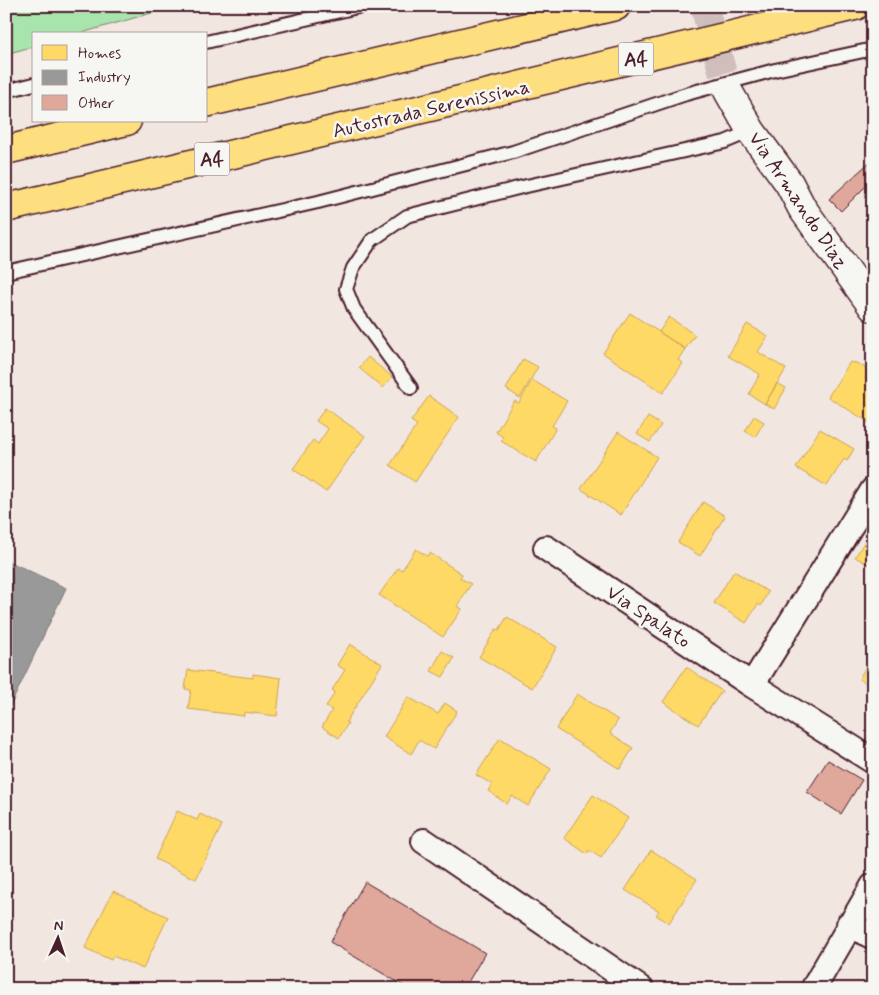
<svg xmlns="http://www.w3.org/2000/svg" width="879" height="995" viewBox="0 0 879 995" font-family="Mynerve,sans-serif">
<rect width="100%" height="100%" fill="#f2e6e1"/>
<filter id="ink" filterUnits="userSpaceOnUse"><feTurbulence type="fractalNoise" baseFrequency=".02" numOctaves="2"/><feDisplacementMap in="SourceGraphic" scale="10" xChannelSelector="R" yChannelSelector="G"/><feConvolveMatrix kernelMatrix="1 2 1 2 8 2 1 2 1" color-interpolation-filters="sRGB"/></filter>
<g filter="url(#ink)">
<path fill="#a8e5ac" stroke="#79826c" d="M6,6h170l-98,28h-44v12l-28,8z"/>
<path fill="#ffd966" stroke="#c9a154" d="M873,194v14l-7,-6z
M630,313l55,36 -7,11 5,3 -20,30 -60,-40z
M669,317l26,18 -10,14 -26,-17z
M747,324l21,12 -10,16 28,17 -21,35 -16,-10 11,-20 -32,-18z
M368,357l24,20 -9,11 -24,-20z
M523,359l15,8 -18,31 -14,-9z
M850,362l6,1 8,4 4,6 -3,6 8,5v41l-45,-28z
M532,380l35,21 -15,25 4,2 -20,34 -35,-21 2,-4 -7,-5 18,-31 5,2z
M777,383l9,5 -12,21 -9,-5z
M429,396l30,21 -44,65 -25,-17 27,-40 -6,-4z
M325,408l40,28 -39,56 -33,-23 20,-29 5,4 10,-15 -12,-8z
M754,416l10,6 -9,15 -10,-6z
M648,417l13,8 -11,17 -13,-8z
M820,429l34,20 -7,12 -3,-2 -17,27 -31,-18z
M618,432l39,25 -36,58 -40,-26z
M703,502l22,14 -25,40 -22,-14z
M873,528v39l-18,-10z
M416,549l11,7 3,-3 32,21 -2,4 11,6 -14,22 5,3 -19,28 -64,-42 19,-27 4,2z
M734,571l34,21 -7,14 -3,-2 -12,19 -32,-20z
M507,617l50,30 -25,41 -53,-31 17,-28 3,1z
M350,644l32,20 -36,58 2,1 -9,15 -17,-11 10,-17 -6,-3 9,-15 -3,-2 13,-20 -8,-5z
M442,651l12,7 -11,19 -12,-6z
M873,654v33l-14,-8z
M686,667l36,24 -24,34 -35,-23z
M188,670l65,8v-4l28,4 -4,38 -33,-4v4l-56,-7 3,-19 -6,-1z
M577,694l41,26 -8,13 23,15 -13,21 -64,-40z
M408,697l30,17 7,-11 12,8 -23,38 -15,-9 -8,14 -27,-17z
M500,738l51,31 -23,37 -16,-10 -5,8 -19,-13 4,-7 -16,-9z
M593,795l35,23 -27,40 -12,-8 -2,4 -23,-16z
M177,811l20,9 3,-6 22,11 -26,54 -41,-20z
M651,850l46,29 -28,44 -13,-8 3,-4 -34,-21z
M113,891l55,26 -25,52 -30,-13 -2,4 -26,-12z"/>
<path fill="#999" stroke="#817478" d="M6,560l60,28 -60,127z"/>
<path fill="#e0a79b" stroke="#4a1f2b" d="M873,159v20l-32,32 -12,-12z
M828,760l34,20 -21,34 -34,-22z
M365,882l120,71 -21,36h-55l-79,-47z"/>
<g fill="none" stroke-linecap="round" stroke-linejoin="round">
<path stroke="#d0bebd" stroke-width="28" stroke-dasharray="28 14" stroke-linecap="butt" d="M704,6l24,85"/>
<g stroke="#4a1f2b" stroke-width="16">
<path id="service" d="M206,42l156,-36
M6,91l28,-7
M6,272l312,-70 195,-50 173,-58 89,-24 98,-21
M411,388l-57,-79 -8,-20 7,-21 19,-28 35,-24 115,-29 203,-45 26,-11"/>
</g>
<g stroke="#4a1f2b" stroke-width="28">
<path id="minor" d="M546,548l206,137 121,76
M752,685l121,-195
M424,841l217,148
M849,924l24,13
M813,989l60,-103"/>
</g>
<g stroke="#4a1f2b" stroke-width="31">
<path id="tertiary" d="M728,91l23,40 38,52 13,25 71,99"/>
</g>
<g stroke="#4a1f2b" stroke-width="31">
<path id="motorway" d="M206,103l410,-97
M6,150l121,-29
M6,208l849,-202"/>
</g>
<use href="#service" stroke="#f6f6f2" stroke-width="12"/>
<use href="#minor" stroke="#f6f6f2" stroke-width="24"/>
<use href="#tertiary" stroke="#f6f6f2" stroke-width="28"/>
<use href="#motorway" stroke="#fedf80" stroke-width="28"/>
</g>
</g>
<g text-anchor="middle" stroke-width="5" stroke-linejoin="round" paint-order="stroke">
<g fill="#f6f6f2" stroke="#7e6067" stroke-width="1">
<rect x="618.5" y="42.5" width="35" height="33" rx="4"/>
<rect x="194.5" y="142.5" width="35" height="33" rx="4"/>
</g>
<g font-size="19" font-weight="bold" fill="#4a1f2b">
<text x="636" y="66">A4</text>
<text x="212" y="166">A4</text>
</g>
<g font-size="20" fill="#4a1f2b" stroke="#f6f6f2">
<text transform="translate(431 108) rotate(-13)" y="7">Autostrada Serenissima</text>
<text transform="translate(799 200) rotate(56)" y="7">Via Armando Diaz</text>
<text transform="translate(649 616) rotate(34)" y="7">Via Spalato</text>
</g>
</g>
<rect width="879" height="995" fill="none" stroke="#f6f6f2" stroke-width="25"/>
<rect x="12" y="12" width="854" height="970" fill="none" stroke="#4a1f2b" stroke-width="2" filter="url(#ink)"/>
<rect x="32" y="32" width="175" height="90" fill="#f6f6f2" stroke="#b1a0a2"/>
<rect x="42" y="45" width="25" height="15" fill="#ffd966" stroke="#b1a0a2"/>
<text x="78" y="58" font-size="15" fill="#4a1f2b">Homes</text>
<rect x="42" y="70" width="25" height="15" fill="#999999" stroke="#b1a0a2"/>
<text x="78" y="82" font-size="15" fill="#4a1f2b">Industry</text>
<rect x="42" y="95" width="25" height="15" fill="#e0a79b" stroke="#b1a0a2"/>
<text x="78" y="108" font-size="15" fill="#4a1f2b">Other</text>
<g transform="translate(58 938) rotate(3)" stroke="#f6f6f2" stroke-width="4" paint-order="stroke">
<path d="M0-4L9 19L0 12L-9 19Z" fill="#4a1f2b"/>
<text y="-8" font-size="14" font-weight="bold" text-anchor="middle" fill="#4a1f2b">N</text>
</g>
</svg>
